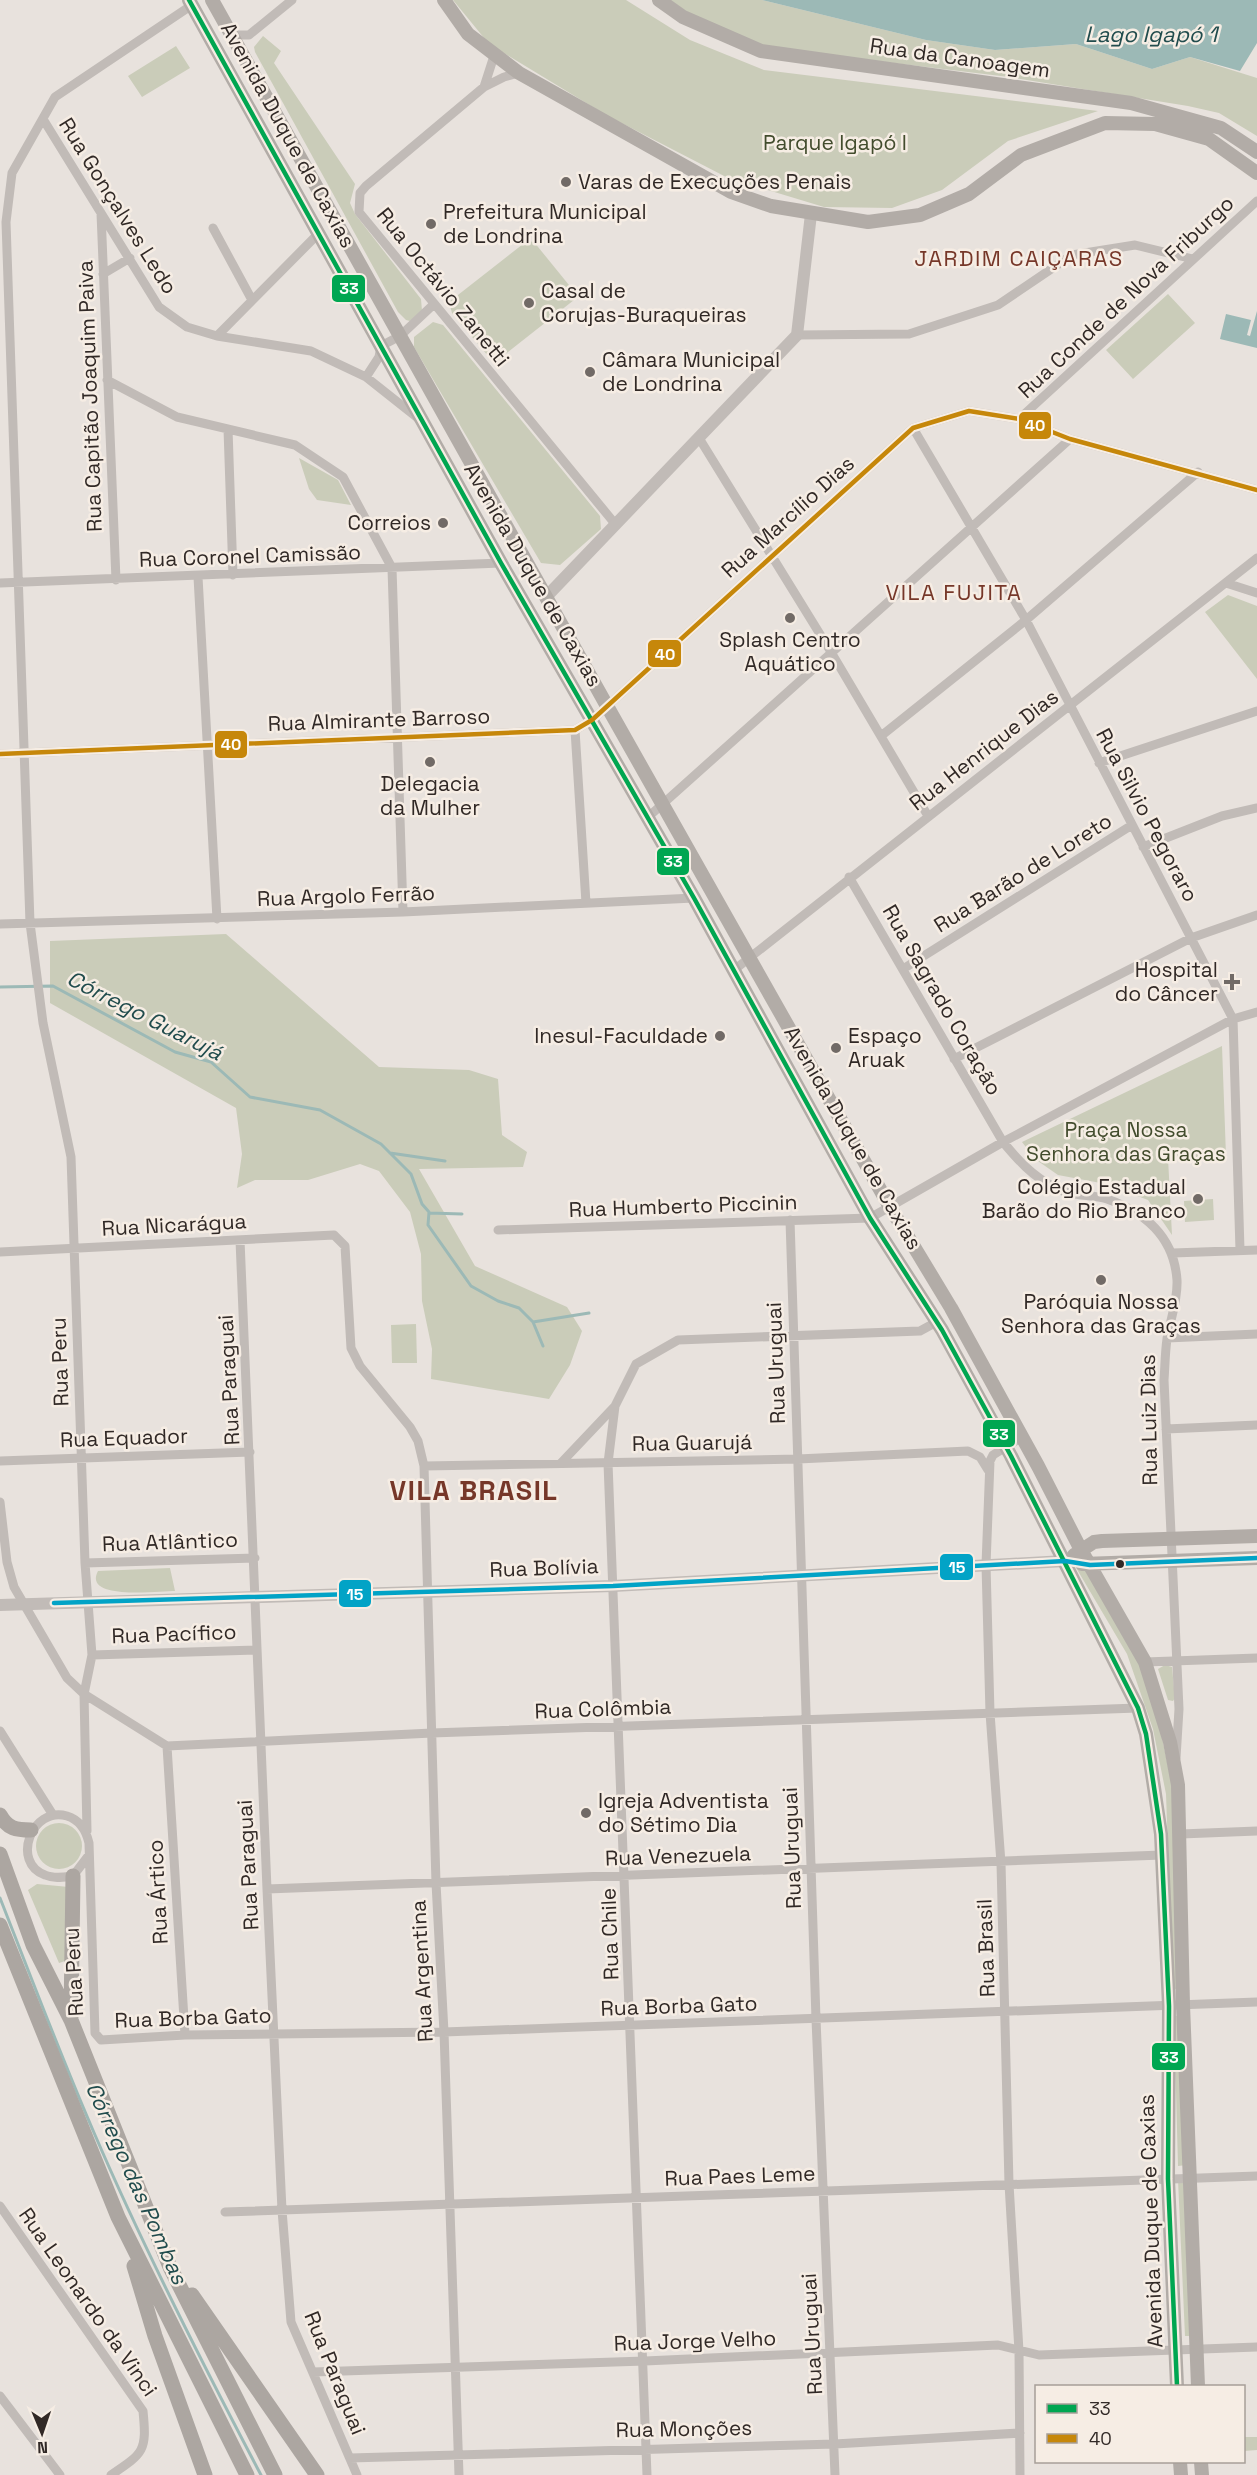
<svg xmlns="http://www.w3.org/2000/svg" width="1257" height="2475" viewBox="0 0 1257 2475" font-family="'Space Grotesk',sans-serif">
<rect width="100%" height="100%" fill="#e8e2dd"/>
<path fill="#caccb9" d="M453,0h173l64,40 74,30 334,41 -90,30 -66,49 -50,18 -68,-1 -96,-29 -122,-63 -117,-71z
M670,0h92l164,40 69,10 81,-6 76,25 38,-12 67,21v58l-38,-23 -31,-7 -179,-29 -239,-29 -67,-25z
M263,36l18,15 -7,12 81,121 -5,19 5,11 66,85 1,12 -12,10 -4,-1 -8,-8 -143,-260 -1,-5z
M176,46l14,22 -48,29 -14,-21z
M527,241l7,1 39,48 1,10 -80,63 -42,-50 -3,-11z
M1168,294l27,29 -62,56 -27,-29z
M433,322l10,3 157,191 1,13 -41,36 -19,-2 -127,-216v-10z
M299,458l39,22 13,25 -34,-5 -8,-11z
M1228,595l29,11v73l-52,-67z
M226,934l153,133 90,3 29,9 4,56 25,17 -4,15 -104,2 56,97 92,41 15,24 -12,34 -21,34 -118,-20 1,-30 -10,-48 -1,-47 -11,-42 -31,-41 -19,-7 -52,16h-53l-18,8 5,-34 -6,-46 -186,-105v-62z
M1222,1046l4,110 -58,2 4,77 -24,-35 -42,-16 -48,-9 -23,-16 -13,-17z
M1213,1199l1,21 -29,2 -1,-21z
M416,1324l1,39h-25l-1,-38z
M1075,1566l13,2 58,104 10,37 18,86 7,194h-8l-7,-195 -13,-65 -26,-75z
M170,1568l5,23c-15,0 -93,10 -77,-20z
M1165,1665l7,2 3,31 -2,3 -5,-1 -10,-31z
M36 1846a23 23 0 1 1 46 0a23 23 0 1 1-46 0Z
M37,1884l32,3 -4,74 -6,2 -31,-73z
M1174,2016h8l5,149 -9,1z
M1178,2180h10l6,156h-9z
M1244,2437h13v13l-13,1z"/>
<path fill="#9cb9b6" d="M762,0h495v43l-17,28 -50,-14 -38,12 -76,-25 -81,6 -69,-10z
M1257,311v37l-37,-9 6,-25 25,6 -4,15 3,1z"/>
<g fill="none" stroke-linecap="round" stroke-linejoin="round">
<path stroke="#9cb9b6" stroke-width="3" d="M0,987l53,-1 122,66 36,10 39,35 70,13 61,34 30,30 11,30 7,8 -1,13 43,61 27,15 21,7 14,14 10,24
M390,1153l55,8
M429,1213l33,1
M533,1322l56,-9
M0,1898c31,79 61,159 95,237 50,116 107,228 166,340"/>
<path stroke="#c1bbb7" stroke-width="9" d="M232,35h17l43,-35
M519,73l-15,4 -20,10 -118,99 -6,7 -1,19 257,313
M484,87l10,-31
M43,119l116,188 28,20 30,9 94,15 55,26 53,42
M101,213l15,367
M213,228l39,72
M103,274l27,-16
M797,335l112,-1 89,-29 74,-50 63,-10 58,14
M217,336l101,-102
M366,377l13,-20 2,-11 19,-10 33,-31
M107,380l70,37 118,28 48,32 49,91 11,344
M1019,419l238,-218
M913,428l113,192 207,399 7,231
M228,429l5,146
M699,438l132,214 97,164
M198,577l19,342
M0,583l501,-20
M1226,583l31,10
M575,730l11,173
M881,736l145,-116 172,-148
M0,754l575,-24 17,-10 321,-292 56,-17 50,8 51,20 187,51
M1099,763l158,-52
M647,818l423,-379
M1143,847l79,-31 35,-8
M849,877l154,265c15,18 29,34 51,45 16,10 36,7 53,12 40,14 67,39 70,81 1,21 -7,40 -10,59 -2,14 -2,28 -3,41l15,329 -3,49
M0,924l403,-12 291,-14
M903,969l229,-144
M734,970l523,-412
M954,1059l237,-121 66,-23
M790,1220l26,799 19,456
M498,1230l372,-12 133,-76 230,-123 24,-7
M240,1240l27,649 15,321 9,112 66,153
M0,1252l334,-17 11,11 6,102 9,18 50,61 8,14 6,25 12,417 8,149 15,443
M1173,1253l84,-3
M1167,1338l90,-4
M1166,1429l91,-4
M0,1461l250,-9
M561,1463l54,-57
M424,1466l374,-7 170,-8 12,6 8,13
M0,1502l7,60 7,25 53,91 17,16 83,52 265,-13 706,-25
M85,1563l170,-5
M92,1655l165,-5
M1145,1662l112,-4
M0,1731l53,84
M167,1746l18,289
M87,1831l-3,-137 8,-39 -7,-92 -14,-406 -28,-134 -13,-100 -24,-701 6,-49 43,-76 137,-92
M1181,1834l76,-3
M89,1855l-16,21c-9,1 -19,3 -28,-1 -34,-12 -14,-69 22,-59 13,4 19,14 22,27l6,190 6,7 84,-5 259,-3 813,-30
M267,1889l895,-34
M0,2206l143,205c4,40 1,42 -32,64
M225,2212l1032,-36
M313,2372l332,-11 353,-16 41,10 218,-8
M0,2396l60,79
M350,2458l485,-14 185,-11
M647,2475l-39,-1012 7,-57 21,-42 42,-24 242,-9 11,-6 4,-7
M1020,2475l-1,-124 -10,-167 -8,-321 -11,-150 -4,-148 4,-104 3,-6 29,-18"/>
<path stroke="#c1bbb7" stroke-width="12" d="M547,596l250,-261 14,-121
M0,1605l613,-19 452,-25"/>
<path stroke="#b2aca7" stroke-width="14" d="M189,0l312,563 193,335 176,320 72,112 69,126 127,252 8,26 15,100 8,172 -1,173 9,207
M212,0l395,706 283,501 61,101 87,158 43,84 64,112 25,80 8,43 5,220 15,381
M444,0l24,34 51,39 212,119 40,14 97,16 52,-7 49,-21 52,-39 84,-32 50,1 54,15 48,34
M659,0l24,17 78,34 370,52 90,25 36,24
M1074,1555l20,-13 8,-1 155,-5
M1082,1564l175,-6
M1180,2462l1,13
M1201,2462l1,13"/>
<path stroke="#aca6a1" stroke-width="15" d="M0,1815c8,14 16,15 31,15
M0,1854l33,91 38,75 99,247 105,208
M0,1925l118,292 129,258
M71,2017l2,-141
M134,2266l21,70 50,139
M192,2295l125,180"/>
<g stroke="#f6ede4" stroke-width="9">
<path id="bus-1" d="M189,0l312,563 193,335 176,320 72,112 69,126 127,252 8,26 15,100 8,172 -1,173 9,207"/>
</g>
<g stroke="#f6ede4" stroke-width="9">
<path id="bus-2" d="M0,754l575,-24 17,-10 321,-292 56,-17 50,8 51,20 187,51"/>
</g>
<g stroke="#f6ede4" stroke-width="9">
<path id="bus-3" d="M54,1603l559,-17 452,-25 25,4 167,-7"/>
</g>
<use href="#bus-1" stroke="#00a651" stroke-width="4.5"/>
<use href="#bus-2" stroke="#c6870a" stroke-width="4.5"/>
<use href="#bus-3" stroke="#02a3c6" stroke-width="4.5"/>
</g>
<g fill="#716a66" stroke="#f6ede4" stroke-width="2">
<circle cx="566" cy="182" r="6"/>
<circle cx="431" cy="224" r="6"/>
<circle cx="529" cy="303" r="6"/>
<circle cx="590" cy="372" r="6"/>
<circle cx="443" cy="523" r="6"/>
<circle cx="790" cy="618" r="6"/>
<circle cx="430" cy="762" r="6"/>
<path d="M1229 973h6v6h6v6h-6v6h-6v-6h-6v-6h6z"/>
<circle cx="720" cy="1036" r="6"/>
<circle cx="836" cy="1048" r="6"/>
<circle cx="1198" cy="1199" r="6"/>
<circle cx="1101" cy="1280" r="6"/>
<circle cx="586" cy="1813" r="6"/>
</g>
<circle fill="#312926" stroke="#f6ede4" stroke-width="2" cx="1120" cy="1564" r="5"/>
<g text-anchor="middle" stroke-width="5" stroke-linejoin="round" paint-order="stroke">
<g font-size="21" fill="#312926" stroke="#f6ede4">
<text transform="translate(960 58) rotate(8)" y="7">Rua da Canoagem</text>
<text transform="translate(288 135) rotate(61)" y="7">Avenida Duque de Caxias</text>
<text transform="translate(118 206) rotate(58)" y="7">Rua Gonçalves Ledo</text>
<text transform="translate(443 287) rotate(51)" y="7">Rua Octávio Zanetti</text>
<text transform="translate(1126 297) rotate(-43)" y="7">Rua Conde de Nova Friburgo</text>
<text transform="translate(90 396) rotate(-92)" y="7">Rua Capitão Joaquim Paiva</text>
<text transform="translate(788 517) rotate(-42)" y="7">Rua Marcílio Dias</text>
<text transform="translate(250 556) rotate(-2)" y="7">Rua Coronel Camissão</text>
<text transform="translate(533 575) rotate(60)" y="7">Avenida Duque de Caxias</text>
<text transform="translate(379 720) rotate(-2)" y="7">Rua Almirante Barroso</text>
<text transform="translate(984 750) rotate(-38)" y="7">Rua Henrique Dias</text>
<text transform="translate(1147 815) rotate(62)" y="7">Rua Silvio Pegoraro</text>
<text transform="translate(1023 873) rotate(-32)" y="7">Rua Barão de Loreto</text>
<text transform="translate(346 896) rotate(-2)" y="7">Rua Argolo Ferrão</text>
<text transform="translate(942 1000) rotate(60)" y="7">Rua Sagrado Coração</text>
<text transform="translate(853 1138) rotate(60)" y="7">Avenida Duque de Caxias</text>
<text transform="translate(683 1206) rotate(-2)" y="7">Rua Humberto Piccinin</text>
<text transform="translate(174 1225) rotate(-3)" y="7">Rua Nicarágua</text>
<text transform="translate(60 1362) rotate(-92)" y="7">Rua Peru</text>
<text transform="translate(776 1363) rotate(-92)" y="7">Rua Uruguai</text>
<text transform="translate(229 1380) rotate(-93)" y="7">Rua Paraguai</text>
<text transform="translate(1149 1420) rotate(-91)" y="7">Rua Luiz Dias</text>
<text transform="translate(124 1438) rotate(-2)" y="7">Rua Equador</text>
<text transform="translate(692 1443) rotate(-1)" y="7">Rua Guarujá</text>
<text transform="translate(170 1542) rotate(-2)" y="7">Rua Atlântico</text>
<text transform="translate(544 1568) rotate(-2)" y="7">Rua Bolívia</text>
<text transform="translate(174 1634) rotate(-2)" y="7">Rua Pacífico</text>
<text transform="translate(603 1709) rotate(-2)" y="7">Rua Colômbia</text>
<text transform="translate(792 1848) rotate(-92)" y="7">Rua Uruguai</text>
<text transform="translate(678 1856) rotate(-2)" y="7">Rua Venezuela</text>
<text transform="translate(248 1865) rotate(-93)" y="7">Rua Paraguai</text>
<text transform="translate(158 1892) rotate(-93)" y="7">Rua Ártico</text>
<text transform="translate(610 1934) rotate(-92)" y="7">Rua Chile</text>
<text transform="translate(986 1948) rotate(-92)" y="7">Rua Brasil</text>
<text transform="translate(422 1971) rotate(-93)" y="7">Rua Argentina</text>
<text transform="translate(74 1972) rotate(-93)" y="7">Rua Peru</text>
<text transform="translate(679 2006) rotate(-2)" y="7">Rua Borba Gato</text>
<text transform="translate(193 2018) rotate(-2)" y="7">Rua Borba Gato</text>
<text transform="translate(740 2176) rotate(-2)" y="7">Rua Paes Leme</text>
<text transform="translate(1151 2221) rotate(-92)" y="7">Avenida Duque de Caxias</text>
<text transform="translate(88 2302) rotate(55)" y="7">Rua Leonardo da Vinci</text>
<text transform="translate(812 2334) rotate(-93)" y="7">Rua Uruguai</text>
<text transform="translate(695 2341) rotate(-2)" y="7">Rua Jorge Velho</text>
<text transform="translate(335 2373) rotate(68)" y="7">Rua Paraguai</text>
<text transform="translate(684 2429) rotate(-1)" y="7">Rua Monções</text>
</g>
<g font-size="21" fill="#424c2d" stroke="#f6ede4">
<text x="835" y="150">Parque Igapó I</text>
<text x="1126" y="1137">Praça Nossa<tspan x="1126" dy="24">Senhora das Graças</tspan></text>
</g>
<g font-size="21" fill="#312926" stroke="#f6ede4" text-anchor="start">
<text x="578" y="189">Varas de Execuções Penais</text>
<text x="443" y="219">Prefeitura Municipal<tspan x="443" dy="24">de Londrina</tspan></text>
<text x="541" y="298">Casal de<tspan x="541" dy="24">Corujas-Buraqueiras</tspan></text>
<text x="602" y="367">Câmara Municipal<tspan x="602" dy="24">de Londrina</tspan></text>
<text x="431" y="530" text-anchor="end">Correios</text>
<text x="790" y="647" text-anchor="middle">Splash Centro<tspan x="790" dy="24">Aquático</tspan></text>
<text x="430" y="791" text-anchor="middle">Delegacia<tspan x="430" dy="24">da Mulher</tspan></text>
<text x="1218" y="977" text-anchor="end">Hospital<tspan x="1218" dy="24">do Câncer</tspan></text>
<text x="708" y="1043" text-anchor="end">Inesul-Faculdade</text>
<text x="848" y="1043">Espaço<tspan x="848" dy="24">Aruak</tspan></text>
<text x="1186" y="1194" text-anchor="end">Colégio Estadual<tspan x="1186" dy="24">Barão do Rio Branco</tspan></text>
<text x="1101" y="1309" text-anchor="middle">Paróquia Nossa<tspan x="1101" dy="24">Senhora das Graças</tspan></text>
<text x="598" y="1808">Igreja Adventista<tspan x="598" dy="24">do Sétimo Dia</tspan></text>
</g>
<g font-size="22" font-style="italic" fill="#214c4d" stroke="#f6ede4">
<text x="1151" y="42">Lago Igapó 1</text>
<text transform="translate(145 1015) rotate(27)" y="8">Córrego Guarujá</text>
<text transform="translate(137 2183) rotate(66)" y="8">Córrego das Pombas</text>
</g>
<g font-size="22" letter-spacing="1.5" fill="#763729" stroke="#f6ede4">
<text x="1019" y="266">JARDIM CAIÇARAS</text>
<text x="954" y="600">VILA FUJITA</text>
</g>
<g font-size="27" font-weight="bold" letter-spacing="1.5" fill="#763729" stroke="#f6ede4">
<text x="474" y="1500">VILA BRASIL</text>
</g>
</g>
<g stroke="#f6ede4" stroke-width="2">
<rect x="331" y="274" width="35" height="29" rx="6" fill="#00a651"/>
<rect x="1018" y="411" width="34" height="29" rx="6" fill="#c6870a"/>
<rect x="647" y="639" width="35" height="29" rx="6" fill="#c6870a"/>
<rect x="214" y="730" width="34" height="29" rx="6" fill="#c6870a"/>
<rect x="656" y="847" width="34" height="29" rx="6" fill="#00a651"/>
<rect x="982" y="1419" width="34" height="29" rx="6" fill="#00a651"/>
<rect x="939" y="1553" width="35" height="28" rx="6" fill="#02a3c6"/>
<rect x="338" y="1579" width="34" height="29" rx="6" fill="#02a3c6"/>
<rect x="1151" y="2042" width="35" height="29" rx="6" fill="#00a651"/>
</g>
<g font-size="16" text-anchor="middle" font-weight="bold" fill="#fff">
<text x="349" y="294">33</text>
<text x="1035" y="431">40</text>
<text x="665" y="660">40</text>
<text x="231" y="750">40</text>
<text x="673" y="867">33</text>
<text x="999" y="1440">33</text>
<text x="957" y="1573">15</text>
<text x="355" y="1600">15</text>
<text x="1169" y="2063">33</text>
</g>
<rect x="1035" y="2385" width="210" height="78" fill="#f6ede4" stroke="#a79f98" stroke-width="1.5"/>
<rect x="1047" y="2404" width="30" height="9" fill="#00a651" stroke="#a79f98" stroke-width="1.5"/>
<text x="1089" y="2415" font-size="18" fill="#312926">33</text>
<rect x="1047" y="2434" width="30" height="9" fill="#c6870a" stroke="#a79f98" stroke-width="1.5"/>
<text x="1089" y="2445" font-size="18" fill="#312926">40</text>
<g transform="translate(42 2433) rotate(178)" stroke="#f6ede4" stroke-width="4.5" paint-order="stroke">
<path d="M0-4.5L10 22L0 15L-10 22Z" fill="#312926"/>
<text y="-9" font-size="16" font-weight="bold" text-anchor="middle" fill="#312926">N</text>
</g>
</svg>
